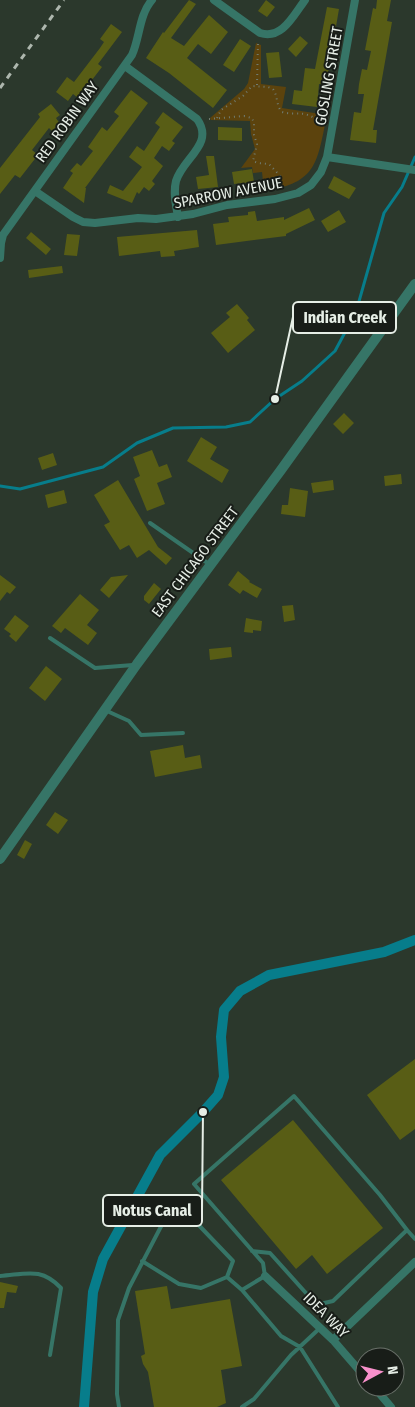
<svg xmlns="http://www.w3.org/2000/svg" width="415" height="1407" viewBox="0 0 415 1407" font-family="'Fira Sans Condensed',sans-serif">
<rect width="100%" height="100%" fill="#2b382c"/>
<path fill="#5c430d" d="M256,43l5,2v39l25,3 -4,21 45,7c-10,47 -9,68 -63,76l-2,-19 -9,1 -1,-6 -11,1 14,-19 -4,-15 -1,-13 -39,-1 -1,-2 34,-29 4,-6z"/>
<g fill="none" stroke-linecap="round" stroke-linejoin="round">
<path stroke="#077d8b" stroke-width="3" d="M0,486l20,3 83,-22 34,-24 36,-15 53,-1 24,-5 25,-23 27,-18 33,-30 21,-39 28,-99 18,-26 13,-30"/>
<path stroke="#077d8b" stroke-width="10" d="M84,1407l9,-115 10,-33 57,-104 43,-43 15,-17 6,-18 -3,-40 3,-27 16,-19 29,-16 115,-23 31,-12"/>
</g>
<path fill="#585d15" d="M189,0l7,4 -25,34 13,8 25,-31 19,17 -17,22 -13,-10 -11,14 40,32 -14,18 -44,-35 -23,-15 17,-26 1,1z
M266,0l9,7 -8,10 -9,-6z
M377,0h14l-4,21 5,1 -19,108h4l-1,13 -26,-3 4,-28 7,1 3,-19h-6l1,-10 3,-15 5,1 4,-19 -6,-1 8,-42 3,1z
M327,7l12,2 -13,76 -7,-1 -2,23 -25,-3 2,-14 8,1 3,-23 10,1z
M111,24l11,8 -24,32 4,3 -24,31 -5,-4 -5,7 -12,-9 11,-15 7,5 26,-34 4,-6 -4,-3z
M300,36l8,7 -12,14 -8,-8z
M240,39l11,7 -17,26 -11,-7z
M279,52l3,25 -13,1 -3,-25z
M131,90l17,13 -63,85h1l-2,15 -21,-15 10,-15 -3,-2 7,-8 4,3 12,-15 -5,-4 14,-20 5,4 12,-15 -5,-4z
M51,104l9,11 -4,3 4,6 -8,7 -3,-3 -17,22 6,5 -18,23 -5,-3 -15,19v-26l40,-51 -2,-3z
M163,112l20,15 -11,14 3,2 -6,8 -7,-5 -8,12 9,8 -11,15 3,3 -6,7 -5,-4 -5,7 -2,-2 -5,11 -25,-10 3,-8 13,6 19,-24 -13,-10 8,-11 7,5 16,-24 -5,-4z
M218,127l24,1v13l-24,-1z
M206,156h8l4,31 -20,2 -2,-12 13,-2z
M252,169l2,13 -20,2 -2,-12z
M334,176l22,12 -7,11 -21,-11z
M309,208l6,12 -29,14v2l-70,9 -3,-21 16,-2 -1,-5 20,-2v-3l7,-1 2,10 27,-4v3z
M339,210l7,12 -18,10 -7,-11z
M197,230l2,17 -25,4 1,5 -14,1 -1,-6 -41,5 -2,-19z
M31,232l20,17 -5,6 -20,-17z
M67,234l13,1 -3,21 -13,-1z
M62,266l1,7 -34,5 -1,-8z
M237,304l12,14 -2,2 8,10 -27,23 -17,-20 19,-16 -4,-4z
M344,413l10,10 -11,11 -10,-10z
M201,437l16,10 -7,12 19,11 -7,13 -35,-22z
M152,450l7,17 8,-3 5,13 -15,6 8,21 -18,7 -13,-32 6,-3 -7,-19z
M53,453l4,12 -15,5 -4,-12z
M401,474l1,10 -17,2 -1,-10z
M118,480l40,67 14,11 -6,7 -17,-15 -12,8 -8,-13 -9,5 -16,-25 6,-3 -16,-27z
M333,480l1,10 -21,3 -2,-10z
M290,488l18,3 -3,26 -24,-3 1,-9h6z
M64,490l3,13 -19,5 -3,-13z
M238,571l12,10 -1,1 13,7 -5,9 -14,-8 -3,4 -12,-9z
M0,575l16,12 -6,7 -3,-2 -7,9z
M128,575l-19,23 -9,-8 11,-13z
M154,583l7,6 -12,15 -5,-4v-4z
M80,594l19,16 -12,15 10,8 -9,12 -23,-17 -4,5 -9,-7z
M293,605l2,15 -11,2 -2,-16z
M15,615l14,11 -13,16 -7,-6 2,-2 -7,-5z
M246,618l16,3 -1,10 -8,-1v3l-9,-1z
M231,647l1,10 -22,3 -1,-11z
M46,666l16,13 -17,22 -16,-13z
M183,745l2,13 15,-3 2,13 -47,9 -5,-26z
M55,812l13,8 -10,14 -12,-9z
M25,840l7,4 -8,15 -7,-4z
M415,1059v70l-15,11 -33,-45z
M293,1120l90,108 -56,46 -15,-19 -16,14 -75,-89z
M0,1282l18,4 -2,7 -9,-1 -3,16h-4z
M167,1286l4,23 59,-10 12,67 -21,4 5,33 -9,4h-63l-6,-35 -5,-8 -2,-8 4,-2 -10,-63z"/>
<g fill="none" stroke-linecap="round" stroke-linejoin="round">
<path stroke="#717c71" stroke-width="2" stroke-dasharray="1 4" stroke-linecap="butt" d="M257,85l1,-43
M217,118l4,-8 22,-14 9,-10 16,1 5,2c5,7 3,17 9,23 15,4 23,-3 37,10
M209,119l35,-3 8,2 2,5v12l3,9 -4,17 5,2 11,1 14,15"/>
<path stroke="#367567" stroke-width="4" d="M150,523l59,41
M50,638l45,30 38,-3
M107,711l22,10 12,14 42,-2
M407,1230l8,9
M142,1261l37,23 22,4 26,-11
M0,1276c27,-2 41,-9 61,12l-11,67
M242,1290l39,46 19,11 38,60
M119,1407l-2,-13 1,-74 11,-32 38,-73 12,-4 11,5 43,45 -6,16 15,13 23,-14 -2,-13 -69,-79 100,-88 86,99 27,35 -74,71 -13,3 -6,-2 -44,-49 -18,-2
M242,1407l12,-8 37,-44 29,-27"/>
<path stroke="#367567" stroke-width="8" d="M214,0l46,33c22,7 33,-17 45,-33
M125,66l72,53c18,25 -14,39 -21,62 -3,12 0,24 2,36
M327,157l88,13
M35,191l38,26 10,5 12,1 43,-5 18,1 37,-5 34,-9 48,-6 23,-6 13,-8 10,-13 6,-15 28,-157
M0,258l1,-15 2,-8 129,-180c8,-18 7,-40 20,-55
M265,1276l68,64 32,37
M333,1340l82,-78
M374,1387l17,20"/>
<path stroke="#367567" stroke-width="10" d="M0,859l137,-195 144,-194 134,-186"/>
<path stroke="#aeb7ae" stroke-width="3" stroke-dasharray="6 6" stroke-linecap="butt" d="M0,88l64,-88"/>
</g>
<g text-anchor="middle" stroke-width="4" stroke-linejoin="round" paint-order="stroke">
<g font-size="15" fill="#e6eee6" stroke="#181d18">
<text transform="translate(329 76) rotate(-80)" y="5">GOSLING STREET</text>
<text transform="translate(67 122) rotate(-54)" y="5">RED ROBIN WAY</text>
<text transform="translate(228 193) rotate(-11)" y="5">SPARROW AVENUE</text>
<text transform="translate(195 562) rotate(-53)" y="5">EAST CHICAGO STREET</text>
<text transform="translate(326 1315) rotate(45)" y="5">IDEA WAY</text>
</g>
</g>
<path fill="none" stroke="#e6eee6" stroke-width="2" d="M275 399L293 317M203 1112L202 1210"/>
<g fill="#e6eee6" stroke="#181d18" stroke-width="2">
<circle cx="275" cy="399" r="5"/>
<circle cx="203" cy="1112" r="5"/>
</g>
<g fill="#181d18" stroke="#e6eee6" stroke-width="2">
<rect x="293" y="302" width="103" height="31" rx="5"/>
<rect x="103" y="1195" width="99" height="31" rx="5"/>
</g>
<g font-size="16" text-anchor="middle" font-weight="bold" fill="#e6eee6">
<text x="345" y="323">Indian Creek</text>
<text x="152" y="1216">Notus Canal</text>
</g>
<g transform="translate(380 1372) rotate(83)"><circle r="24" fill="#181d18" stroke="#6a716a"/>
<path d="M0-4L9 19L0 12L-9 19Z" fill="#f890cb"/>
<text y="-8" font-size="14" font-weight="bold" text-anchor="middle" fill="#e6eee6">N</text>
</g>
</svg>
